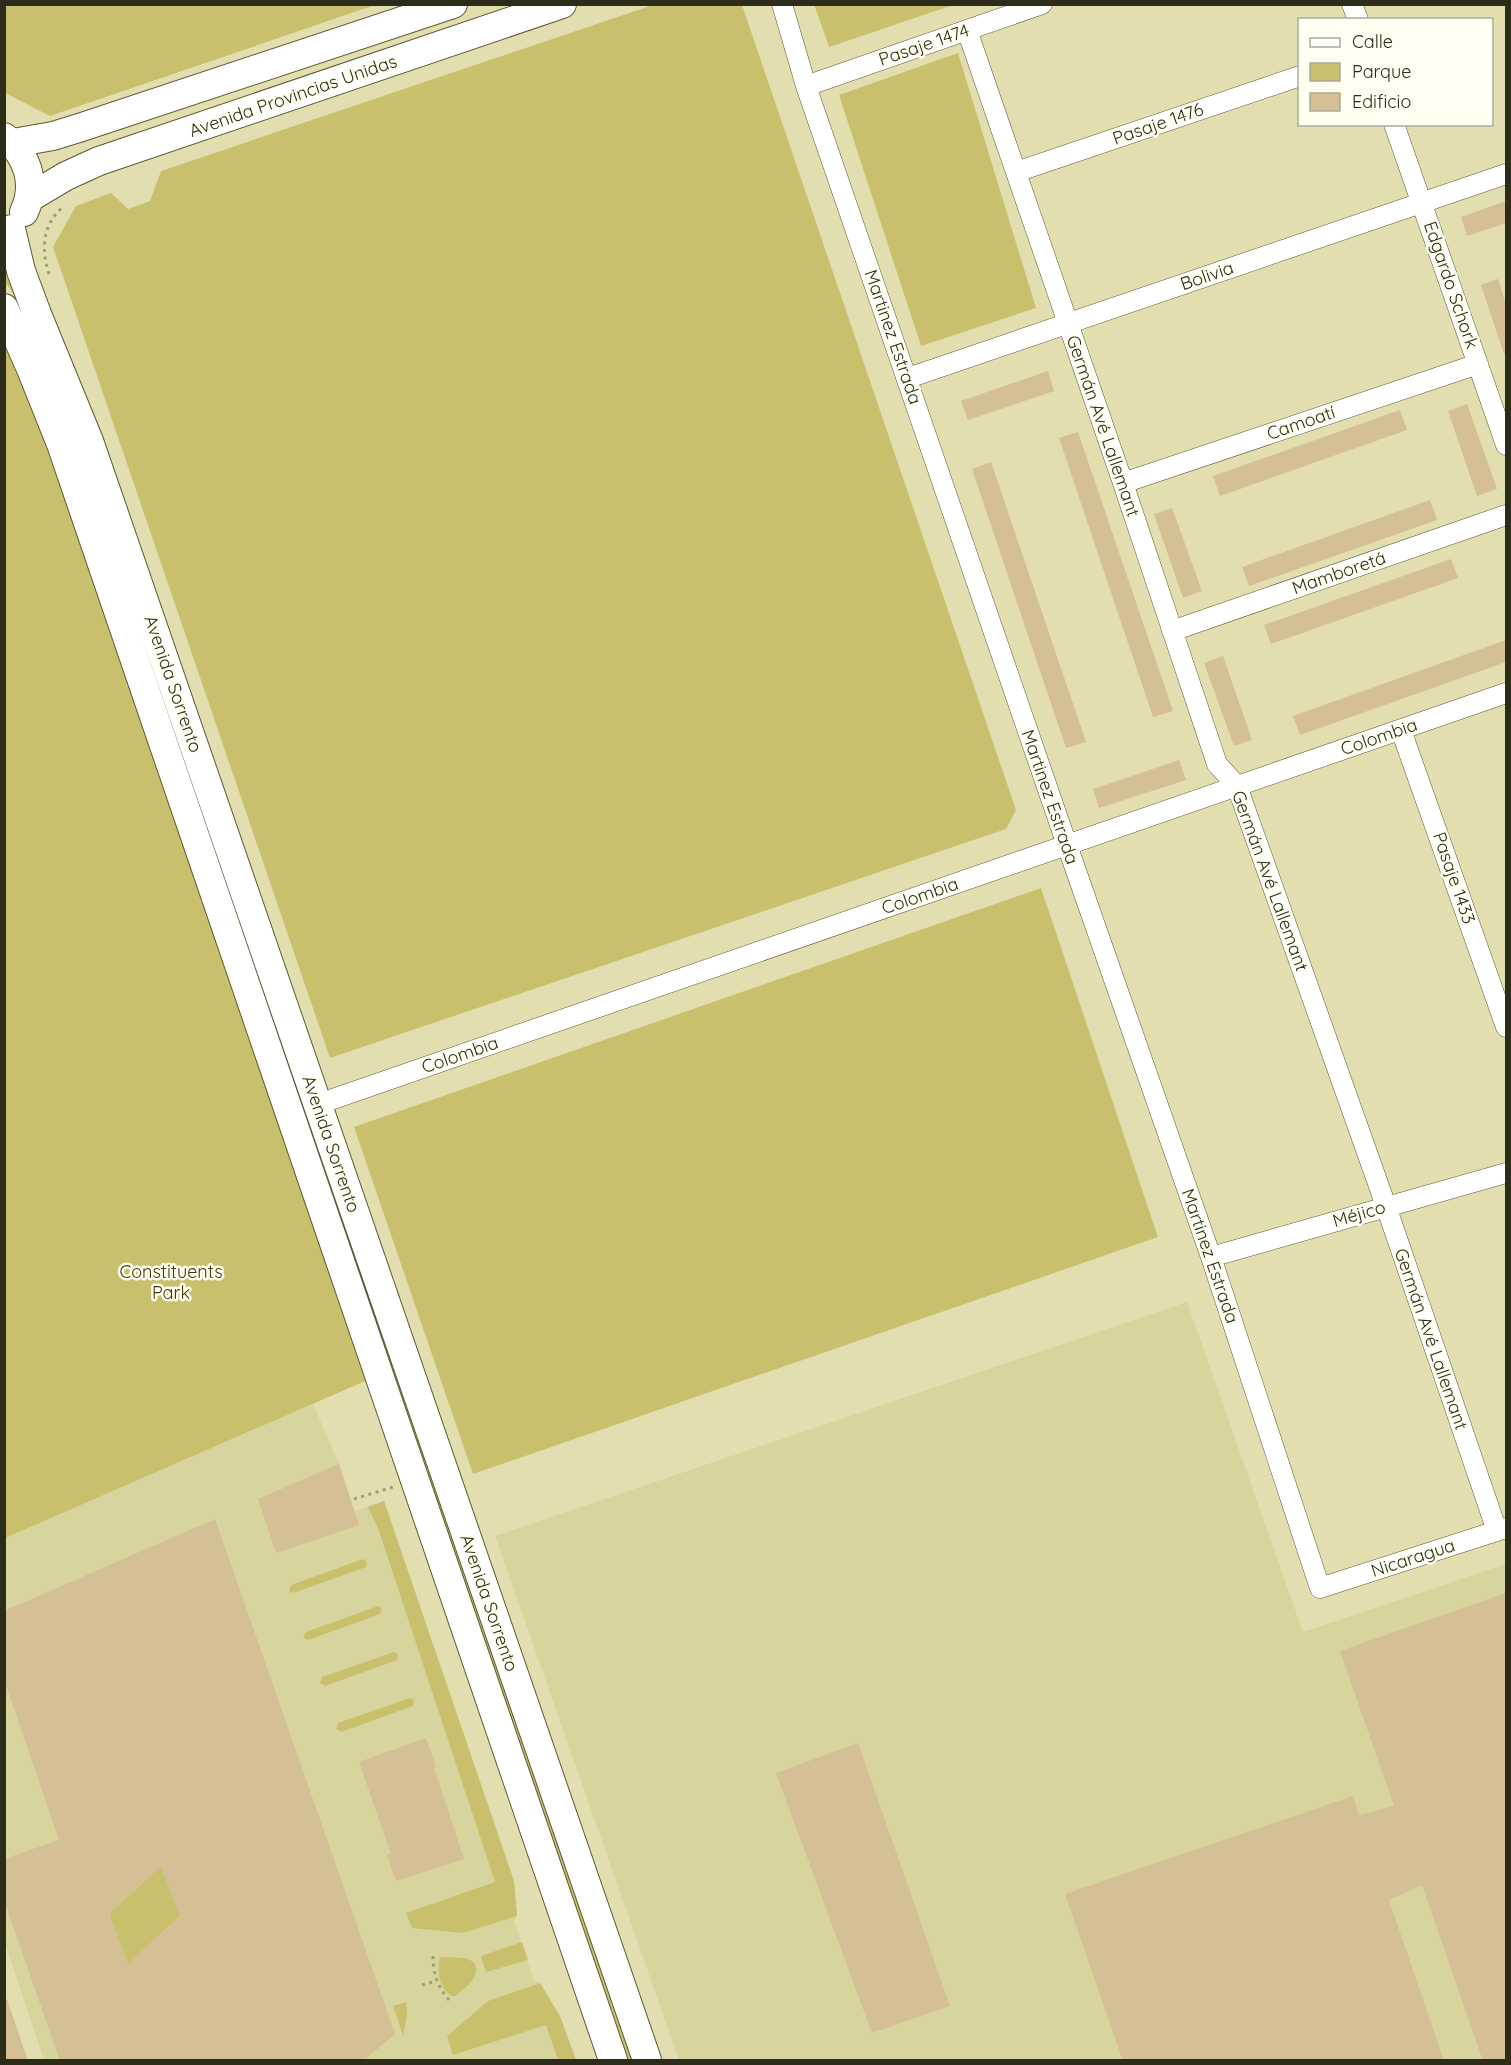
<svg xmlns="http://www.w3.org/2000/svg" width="1511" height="2065" viewBox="0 0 1511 2065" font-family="Quicksand,sans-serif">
<rect width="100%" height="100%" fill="#e3deaf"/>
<path fill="#d8d49d" d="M1187,1302l116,330 203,-68v496h-827l-184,-524z
M313,1404l26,60 15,47 30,-10 130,380 3,35 -3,4 18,55 2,6 6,2 20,33 16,44h-532l-39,-117 -1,-405z"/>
<path fill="#c9c06d" d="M814,4h139v1l-124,42z
M4,5l1,-1 370,1 -325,111 -45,-23z
M653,5h89l274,805 -10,19 -676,229 -277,-811 23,-41 35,-13 17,16 22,-8 11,-30z
M958,53l78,255 -115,38 -82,-251z
M4,257l35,80 595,1723h-8l-602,-1742 -13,-28 -6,-8z
M4,308l375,1067 -374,163h-1z
M1041,888l117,349 -685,237 -119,-347z
M384,1501l130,380 3,35 -54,17 -51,-5 -6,-15 89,-31 -117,-354 -10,-21z
M363,1559l4,3 -1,5 -73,26 -4,-2 2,-6z
M378,1606l4,2 -2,6 -72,26 -5,-3 3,-5z
M394,1652l4,2 -1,6 -72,26 -5,-3 2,-6z
M410,1698l4,2 -1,6 -72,26 -5,-3 2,-6z
M161,1866l19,50 -52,48 -19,-50z
M522,1942l6,18 -42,12 -5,-15 3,-2z
M440,1957l25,1 9,4c8,15 -8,24 -18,34h-5c-13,-10 -14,-25 -11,-39z
M540,1983l20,33 16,44h-18l-12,-35 -93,30 -6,-19 41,-35z
M406,2002l1,13 -4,20 -10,-29z"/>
<path fill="#d5bf95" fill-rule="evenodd" d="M1506,201v22l-39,13 -6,-19z
M1498,279l8,25v49l-2,1 -23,-69z
M1048,371l6,20 -86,29 -7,-19z
M1467,404l30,85 -20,7 -29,-85z
M1400,410l7,20 -187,66 -7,-20z
M1078,432l95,279 -20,6 -94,-279z
M991,462l95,280 -20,6 -94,-279z
M1430,500l7,20 -188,66 -7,-19z
M1172,508l30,83 -19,7 -29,-84z
M1451,559l7,19 -187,66 -7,-19z
M1506,640v22l-206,73 -7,-19z
M1223,656l29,84 -18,6 -30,-83z
M1179,760l7,20 -87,28 -6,-19z
M339,1464l20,61 -83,28 -18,-54z
M215,1519l180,515 -32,27h-303l-56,-161v-41l55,-19 -55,-161v-68zM161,1866l19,50 -52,48 -19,-50z
M1506,1593v468h-23l-61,-176 -33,15 55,161h-321l-58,-167 288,-98 6,19 35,-9 -54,-155z
M426,1738l10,29 -2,1 30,91 -68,22 -9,-26 4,-1 -32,-92z
M858,1743l92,263 -78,27 -96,-260z
M7,1999l21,62h-24v-61z"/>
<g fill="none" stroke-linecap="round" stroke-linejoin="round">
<g stroke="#5e5a2f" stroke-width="21">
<path id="street" d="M782,4l24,82 261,759 144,412 109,331 186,-60
M1352,4l6,16
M967,30l156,453 94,281 20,22 149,420 111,325
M806,86l236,-82
M1394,124l112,321
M1016,172l284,-96
M908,378l598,-204
M1123,483l355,-119
M1172,631l334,-116
M1401,730l105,297
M333,1099l1173,-406
M1211,1257l295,-84"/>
</g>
<g stroke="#5e5a2f" stroke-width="30">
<path id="secondary" d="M4,137c24,18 33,48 20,75
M13,143l40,-7 29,-9 371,-123
M29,198l37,-22 33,-15 463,-157
M11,229l10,42 16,43 52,127 558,1619
M4,308l27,61 30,75 552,1616"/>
</g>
<path stroke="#a19d79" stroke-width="3" stroke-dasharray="3 4.5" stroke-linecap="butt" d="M49,274c-8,-25 -7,-49 14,-67
M354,1499l39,-12
M4,1681h1
M433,1956c0,18 5,32 17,45
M422,1985l15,-4"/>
<use href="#street" stroke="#fff" stroke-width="20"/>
<use href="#secondary" stroke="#fff" stroke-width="28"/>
</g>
<g text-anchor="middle" stroke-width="5" stroke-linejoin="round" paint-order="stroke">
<g font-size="18" fill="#2d2b19" stroke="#fffef0">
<text transform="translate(924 45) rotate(-19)" y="6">Pasaje 1474</text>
<text transform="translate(293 96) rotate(-19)" y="6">Avenida Provincias Unidas</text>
<text transform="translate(1158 124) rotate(-19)" y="6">Pasaje 1476</text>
<text transform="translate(1207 276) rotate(-19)" y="6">Bolivia</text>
<text transform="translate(1451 285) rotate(71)" y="6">Edgardo Schork</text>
<text transform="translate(893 337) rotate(71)" y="6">Martinez Estrada</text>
<text transform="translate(1301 423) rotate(-19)" y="6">Camoatí</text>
<text transform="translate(1103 426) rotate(71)" y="6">Germán Avé Lallemant</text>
<text transform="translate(1339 573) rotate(-19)" y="6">Mamboretá</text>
<text transform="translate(173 684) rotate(71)" y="6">Avenida Sorrento</text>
<text transform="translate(1379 737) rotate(-19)" y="6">Colombia</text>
<text transform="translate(1050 797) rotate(71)" y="6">Martinez Estrada</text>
<text transform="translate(1454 878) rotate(71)" y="6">Pasaje 1433</text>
<text transform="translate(1270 881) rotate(70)" y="6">Germán Avé Lallemant</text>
<text transform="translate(920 896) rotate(-19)" y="6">Colombia</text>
<text transform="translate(460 1055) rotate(-19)" y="6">Colombia</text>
<text transform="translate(331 1144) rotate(71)" y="6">Avenida Sorrento</text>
<text transform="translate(1359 1214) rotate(-16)" y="6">Méjico</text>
<text transform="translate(1210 1256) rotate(71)" y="6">Martinez Estrada</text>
<text transform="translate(1431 1339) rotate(71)" y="6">Germán Avé Lallemant</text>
<text transform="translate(1413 1558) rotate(-18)" y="6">Nicaragua</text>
<text transform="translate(489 1603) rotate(71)" y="6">Avenida Sorrento</text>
</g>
<g font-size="18" fill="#3e390b" stroke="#fffef0">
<text x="171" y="1278">Constituents<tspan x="171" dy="21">Park</tspan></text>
</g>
</g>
<rect width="1511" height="2065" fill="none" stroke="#2d2b19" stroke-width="12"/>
<rect x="1298" y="18" width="195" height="108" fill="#fffef0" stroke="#abaa9a" stroke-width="1.5"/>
<rect x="1310" y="38" width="30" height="9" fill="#ffffff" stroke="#abaa9a" stroke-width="1.5"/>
<text x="1352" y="48" font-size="18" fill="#2d2b19">Calle</text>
<rect x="1310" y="63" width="30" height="18" fill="#c9c06d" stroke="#abaa9a" stroke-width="1.5"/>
<text x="1352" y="78" font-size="18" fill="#2d2b19">Parque</text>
<rect x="1310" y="93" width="30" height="18" fill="#d5bf95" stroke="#abaa9a" stroke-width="1.5"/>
<text x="1352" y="108" font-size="18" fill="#2d2b19">Edificio</text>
</svg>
